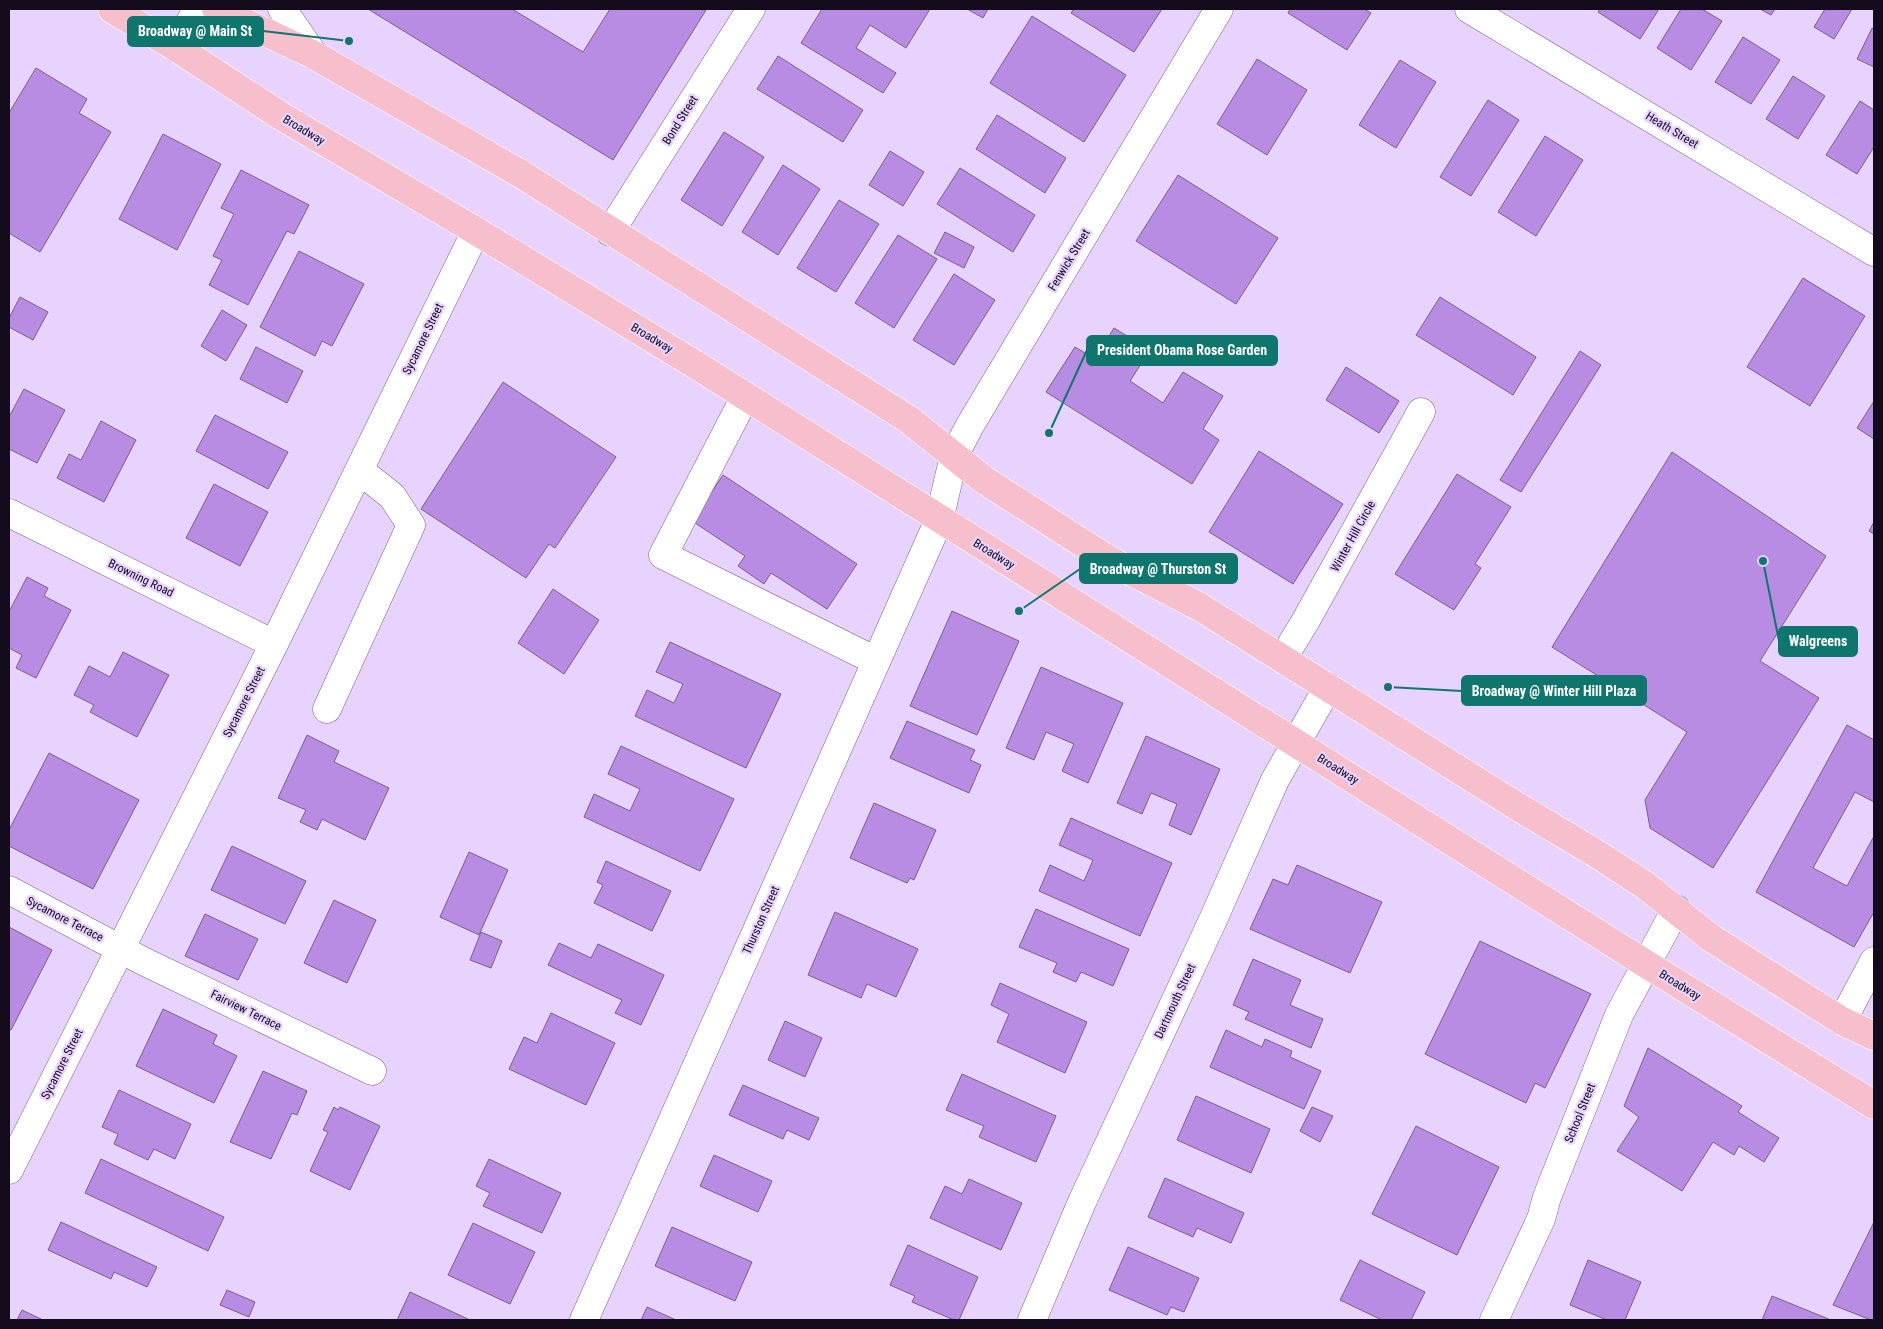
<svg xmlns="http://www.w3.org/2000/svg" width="1883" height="1329" viewBox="0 0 1883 1329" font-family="'Roboto Condensed',sans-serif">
<rect width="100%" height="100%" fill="#e8d3fe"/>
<path fill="#b98ce4" stroke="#775f8e" d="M368,9h144l71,43 27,-43h94l2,1 -93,150z
M822,9h108l-24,39 -36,-23 -14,23 40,25 -13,20 -82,-50z
M967,9h21l-5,9z
M1074,9h88l-28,43 -63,-39z
M1290,9h74l7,4 -24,37 -59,-37z
M1600,9h59l-19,30 -42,-27z
M1681,9h21l20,12 -31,49 -34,-22z
M1760,9h15l-4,6z
M1825,9h27l-18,30 -20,-12z
M1032,16l94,59 -42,67 -94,-59z
M1872,28l2,1v38l-17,-8z
M1743,37l37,23 -29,44 -36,-22z
M778,56l85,54 -20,32 -86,-53z
M1257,59l50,31 -40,65 -50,-31z
M1400,60l36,22 -40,66 -37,-23z
M36,68l51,31 -8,14 32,19 -71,120 -31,-19v-120z
M1793,76l32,20 -27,43 -32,-20z
M1488,100l31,20 -48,76 -31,-19z
M1860,101l14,9v37l-17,27 -31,-19z
M997,115l69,43 -21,35 -69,-44z
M724,132l40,25 -42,69 -41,-26z
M163,134l58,30 -44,86 -58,-31z
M1545,136l38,24 -47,76 -38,-24z
M890,151l34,21 -21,34 -34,-21z
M783,165l37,24 -42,66 -36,-23z
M960,168l75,47 -22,37 -76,-48z
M241,170l68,35 -15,29 -7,-3 -39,74 -39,-20 13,-25 -9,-4 21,-42 -13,-6z
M1178,175l100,63 -42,66 -100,-63z
M839,200l40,24 -43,68 -39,-24z
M945,232l29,15 -10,21 -30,-15z
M898,235l39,24 -43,69 -39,-25z
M299,251l65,33 -32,62 -10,-5 -7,15 -55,-29z
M954,274l41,26 -41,65 -41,-25z
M1803,278l62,38 -55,90 -63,-39z
M20,297l28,15 -15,28 -24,-13v-9z
M1440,297l96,60 -23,38 -97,-60z
M222,310l25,15 -21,36 -25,-15z
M1114,328l36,22 -20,31 33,22 20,-31 40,24 -20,33 16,11 -27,44 -146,-92 29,-45 20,12z
M256,347l47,24 -16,32 -47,-24z
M1580,351l21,14 -80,127 -21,-12z
M1346,367l53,34 -20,32 -53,-33z
M503,382l113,75 -61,91 -6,-4 -23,34 -105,-69z
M24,389l41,21 -28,53 -28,-14v-32z
M1874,401v38l-17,-11z
M215,415l73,37 -20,37 -72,-38z
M101,421l35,19 -32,62 -47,-24 12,-24 12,6z
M1259,451l84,53 -50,80 -84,-52z
M1672,452l154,104 -66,105 59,37 -106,170 -63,-40 -5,-28 42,-68 -135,-85z
M1457,474l54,33 -36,57 6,4 -27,42 -59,-36z
M723,475l134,89 -30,45 -56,-36 -7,11 -26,-18 7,-10 -53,-35z
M214,484l54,28 -28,54 -54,-28z
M1874,522v12l-5,-3z
M27,577l21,11 -4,8 27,14 -35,68 -20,-10 6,-13 -13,-7v-36z
M553,589l46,31 -35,54 -46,-31z
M952,611l67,30 -42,94 -67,-29z
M670,642l111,52 -35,74 -111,-52 12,-26 27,13 9,-19 -27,-12z
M123,652l46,23 -32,62 -47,-25 4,-7 -20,-10 15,-29 21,11z
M1041,667l82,36 -35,80 -26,-12 12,-27 -28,-12 -12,28 -28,-12z
M907,721l68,29 -5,10 11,5 -12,28 -79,-35z
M1847,725l27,15v62l-19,-10 -42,76 34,18 27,-50v76l-20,35 -98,-55z
M307,735l32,16 -5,11 55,26 -24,52 -43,-21 -5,11 -17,-8 6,-12 -28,-12z
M1146,736l74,33 -29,66 -22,-10 8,-21 -26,-11 -9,21 -25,-11z
M621,746l113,53 -34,72 -116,-54 10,-23 36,17 10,-22 -32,-15z
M49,753l90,47 -46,89 -84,-43v-16z
M874,803l62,27 -22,50 -4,-2 -3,5 -57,-25z
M1071,818l101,45 -32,73 -101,-45 11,-26 34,16 9,-21 -34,-15z
M232,846l74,35 -21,43 -74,-34z
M469,852l39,18 -29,65 -39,-18z
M606,861l65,30 -19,40 -58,-28 9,-18 -6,-3z
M1297,865l85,37 -32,71 -100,-44 23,-50 15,6z
M334,900l42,20 -29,63 -43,-20z
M1036,909l93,40 -16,37 -32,-14 -5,10 -23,-10 4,-9 -38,-16z
M835,912l83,37 -22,48 -29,-13 -6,14 -53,-23z
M205,914l53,25 -20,41 -53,-24z
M9,927l43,23 -41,80 -2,-1z
M481,932l21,9 -11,27 -21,-8z
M1480,941l111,53 -46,94 -10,-5 -9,20 -101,-49z
M559,943l32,15 7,-14 66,31 -23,50 -26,-12 7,-13 -74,-35z
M1253,959l48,21 -11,25 33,14 -12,29 -66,-29 4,-7 -16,-7z
M1000,983l87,39 -22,51 -68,-31 12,-28 -18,-9z
M163,1009l54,26 -4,9 24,12 -23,47 -78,-37z
M551,1013l64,30 -29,62 -77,-36 15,-32 13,6z
M785,1021l37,17 -17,39 -37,-17z
M1226,1030l36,17 3,-8 27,12 -2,6 31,14 -17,38 -94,-42z
M1648,1048l94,58 -4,6 41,26 -15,24 -25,-16 -5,9 -21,-13 -31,49 -65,-40 22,-34 -15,-11z
M263,1071l44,20 -10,24 -5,-2 -21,46 -41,-17z
M962,1074l94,42 -20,46 -57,-25 5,-11 -38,-16z
M743,1085l76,33 -10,22 -22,-10 -4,9 -54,-24z
M119,1090l72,34 -16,35 -21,-10 -6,11 -34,-16 4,-10 -16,-7z
M1196,1096l74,33 -19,44 -74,-33z
M334,1107l4,3 2,-3 40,19 -30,64 -40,-19 18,-39 -5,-2z
M1312,1107l21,9 -13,26 -20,-11z
M1416,1126l83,41 -42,88 -85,-41z
M714,1155l58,26 -14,31 -58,-26z
M101,1159l123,58 -16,34 -123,-58z
M489,1159l72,34 -19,40 -59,-27 7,-13 -14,-7z
M1165,1178l79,35 -13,30 -34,-15 -4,9 -45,-20z
M969,1179l53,24 -21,47 -71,-32 15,-32 17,8z
M61,1222l96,45 -10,20 -33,-15 -3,7 -63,-29z
M1874,1222v98h-3l-38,-15z
M473,1223l62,29 -25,52 -62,-29z
M672,1227l80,35 -17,39 -80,-35z
M908,1245l70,32 -19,43h-5l-42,-18 3,-6 -25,-11z
M1128,1247l71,31 -15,34 -13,-5 -4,8 -58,-25z
M1360,1260l65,32 -14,28h-29l-42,-20z
M1588,1260l53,22 -16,38h-18l-37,-15z
M227,1290l28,12 -6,15 -29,-12z
M410,1292l60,28h-73z
M1772,1296l59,24h-69z
M647,1307l29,13h-35z
M22,1310l21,10h-26z"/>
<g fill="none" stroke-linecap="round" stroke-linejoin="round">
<g stroke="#7a6291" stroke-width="29">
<path id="minor" d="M282,9l32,46
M1469,9l405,243
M177,48l20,-39
M610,232l141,-223
M745,397l-82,158 213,106
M9,513l265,131
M1283,658l22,-36 116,-210
M327,709l84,-184 -19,-29 -33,-26
M9,890l134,71 229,110
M1842,1021l32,-60
M9,1170l265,-526 202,-413
M584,1320l355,-800 15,-64 15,-29 250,-418
M1032,1320l50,-118 130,-280 63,-142 53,-93
M1494,1320l47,-101 6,-22 72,-182 57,-106"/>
</g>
<g stroke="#fff" stroke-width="29">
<path id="major" d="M112,9l65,39 104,68 195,115 220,134 950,599 228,141
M216,9l98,46 207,119 387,245 76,61 125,80 91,47 315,198 82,49 49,32 65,52 131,83 32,15"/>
</g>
<use href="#minor" stroke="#fff" stroke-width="28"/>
<use href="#major" stroke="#f7bfcb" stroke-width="28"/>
</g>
<g text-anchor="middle" stroke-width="4.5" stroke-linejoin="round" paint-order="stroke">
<g font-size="12" fill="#130a1c" stroke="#e8d3fe">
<text transform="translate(680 120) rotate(-58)" y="4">Bond Street</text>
<text transform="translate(304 130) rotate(31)" y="4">Broadway</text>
<text transform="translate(1672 130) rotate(31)" y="4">Heath Street</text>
<text transform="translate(1069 260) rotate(-59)" y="4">Fenwick Street</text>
<text transform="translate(652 338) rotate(31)" y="4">Broadway</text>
<text transform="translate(423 339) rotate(-64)" y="4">Sycamore Street</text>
<text transform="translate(1353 536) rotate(-61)" y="4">Winter Hill Circle</text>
<text transform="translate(994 554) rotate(32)" y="4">Broadway</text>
<text transform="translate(141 578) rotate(26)" y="4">Browning Road</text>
<text transform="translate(244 702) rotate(-63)" y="4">Sycamore Street</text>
<text transform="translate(1338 769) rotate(32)" y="4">Broadway</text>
<text transform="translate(65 919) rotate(27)" y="4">Sycamore Terrace</text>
<text transform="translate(761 920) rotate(-66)" y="4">Thurston Street</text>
<text transform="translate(1680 985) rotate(32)" y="4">Broadway</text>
<text transform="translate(1175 1001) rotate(-65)" y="4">Dartmouth Street</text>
<text transform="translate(246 1010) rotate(26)" y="4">Fairview Terrace</text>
<text transform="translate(62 1064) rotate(-63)" y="4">Sycamore Street</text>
<text transform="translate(1580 1113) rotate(-68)" y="4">School Street</text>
</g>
</g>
<path fill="none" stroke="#0f766e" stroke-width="2" d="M349 41L263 31M1049 433L1087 350M1019 611L1080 569M1763 561L1779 641M1388 687L1462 691"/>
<g fill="#0f766e" stroke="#e8d3fe" stroke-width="2">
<circle cx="349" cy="41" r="5"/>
<circle cx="1049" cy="433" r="5"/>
<circle cx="1019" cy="611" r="5"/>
<circle cx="1763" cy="561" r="5"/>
<circle cx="1388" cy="687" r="5"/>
</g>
<g fill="#0f766e" stroke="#0f766e" stroke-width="2">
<rect x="128" y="17" width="135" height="29" rx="5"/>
<rect x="1087" y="336" width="190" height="29" rx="5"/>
<rect x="1080" y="554" width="157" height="29" rx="5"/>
<rect x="1779" y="627" width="78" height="29" rx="5"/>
<rect x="1462" y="676" width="184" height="29" rx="5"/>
</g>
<g font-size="14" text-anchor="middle" font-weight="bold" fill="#fff">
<text x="195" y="36">Broadway @ Main St</text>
<text x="1182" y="355">President Obama Rose Garden</text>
<text x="1158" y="574">Broadway @ Thurston St</text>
<text x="1818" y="646">Walgreens</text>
<text x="1554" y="696">Broadway @ Winter Hill Plaza</text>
</g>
<rect width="1883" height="1329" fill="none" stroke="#130a1c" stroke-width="20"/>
</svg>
